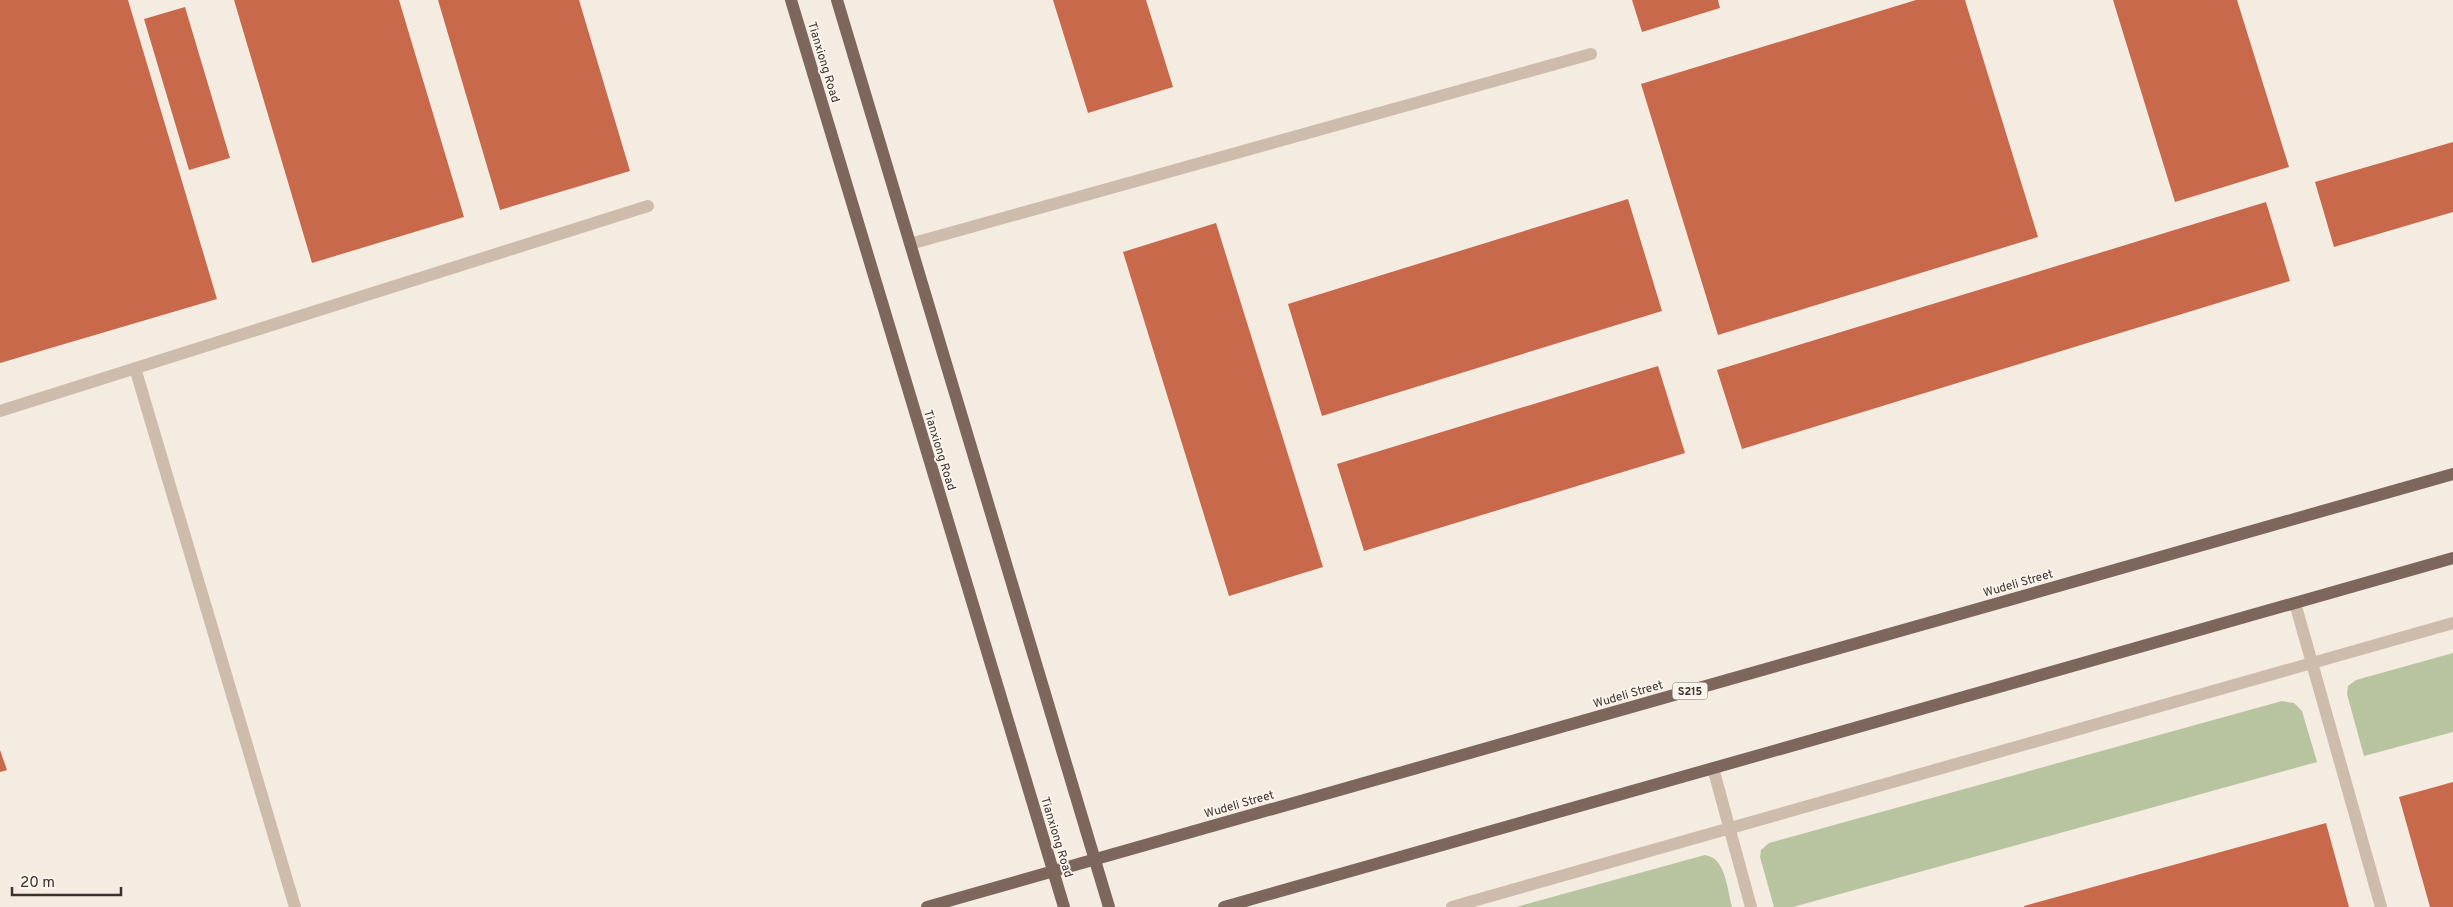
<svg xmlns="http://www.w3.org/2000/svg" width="2453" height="907" viewBox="0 0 2453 907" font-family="Overpass,sans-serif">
<rect width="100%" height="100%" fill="#f4ebe1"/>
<path fill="#b8c4a0" d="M2453,653v79l-89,24 -17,-62 1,-8 8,-6z
M2282,701l12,2 8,8 15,51 -524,145h-19l-14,-50 1,-7 8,-7z
M1705,855c21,3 22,34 27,52h-216z"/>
<path fill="#c8694b" d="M0,0h128l89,299 -217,64z
M234,0h165l65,217 -152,46z
M438,0h141l51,171 -130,39z
M1053,0h93l27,87 -85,26z
M1632,0h86l2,8 -78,24z
M1916,0h49l73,237 -320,98 -77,-251z
M2113,0h124l52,167 -114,35z
M185,7l45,151 -41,12 -45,-151z
M2453,142v70l-119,35 -19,-65z
M1628,199l34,112 -340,105 -34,-112z
M2266,202l24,79 -548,168 -25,-79z
M1216,223l107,344 -94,29 -106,-344z
M1658,366l27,87 -321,98 -27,-87z
M0,750l7,20 -7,2z
M2453,782v125h-23l-31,-110z
M2326,823l23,84h-325v-1z"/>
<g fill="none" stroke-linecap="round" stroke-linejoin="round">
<path stroke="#cdbbac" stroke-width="12" d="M910,244l681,-190
M135,368l160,539
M0,411l648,-205
M1713,768l38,139"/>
<path stroke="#cdbbac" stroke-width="12" d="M2295,603l86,304
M1452,907l1001,-284"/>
<path stroke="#7d675c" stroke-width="12" d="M791,0l273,907
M837,0l272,907
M927,907l1526,-433
M1224,907l1229,-349"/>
</g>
<g text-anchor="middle" stroke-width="4" stroke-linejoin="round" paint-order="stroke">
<rect fill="#fbf5ee" stroke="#756b66" stroke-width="1" x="1672.5" y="682.5" width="35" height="17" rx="4"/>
<g font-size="11" font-weight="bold" fill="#3b302b">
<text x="1690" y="695">S215</text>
</g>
<g font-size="12" fill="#3b302b" stroke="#fbf5ee">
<text transform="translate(824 62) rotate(73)" y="4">Tianxiong Road</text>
<text transform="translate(940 450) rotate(73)" y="4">Tianxiong Road</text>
<text transform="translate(2018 583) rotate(-16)" y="4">Wudeli Street</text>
<text transform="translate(1628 694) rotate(-16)" y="4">Wudeli Street</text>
<text transform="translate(1239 804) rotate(-16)" y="4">Wudeli Street</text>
<text transform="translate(1057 837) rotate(73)" y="4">Tianxiong Road</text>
</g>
</g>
<path d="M12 887v8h109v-8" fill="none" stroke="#3b302b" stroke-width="2.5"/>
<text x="20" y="887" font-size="15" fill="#3b302b" stroke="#fbf5ee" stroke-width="4" paint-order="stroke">20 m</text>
</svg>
